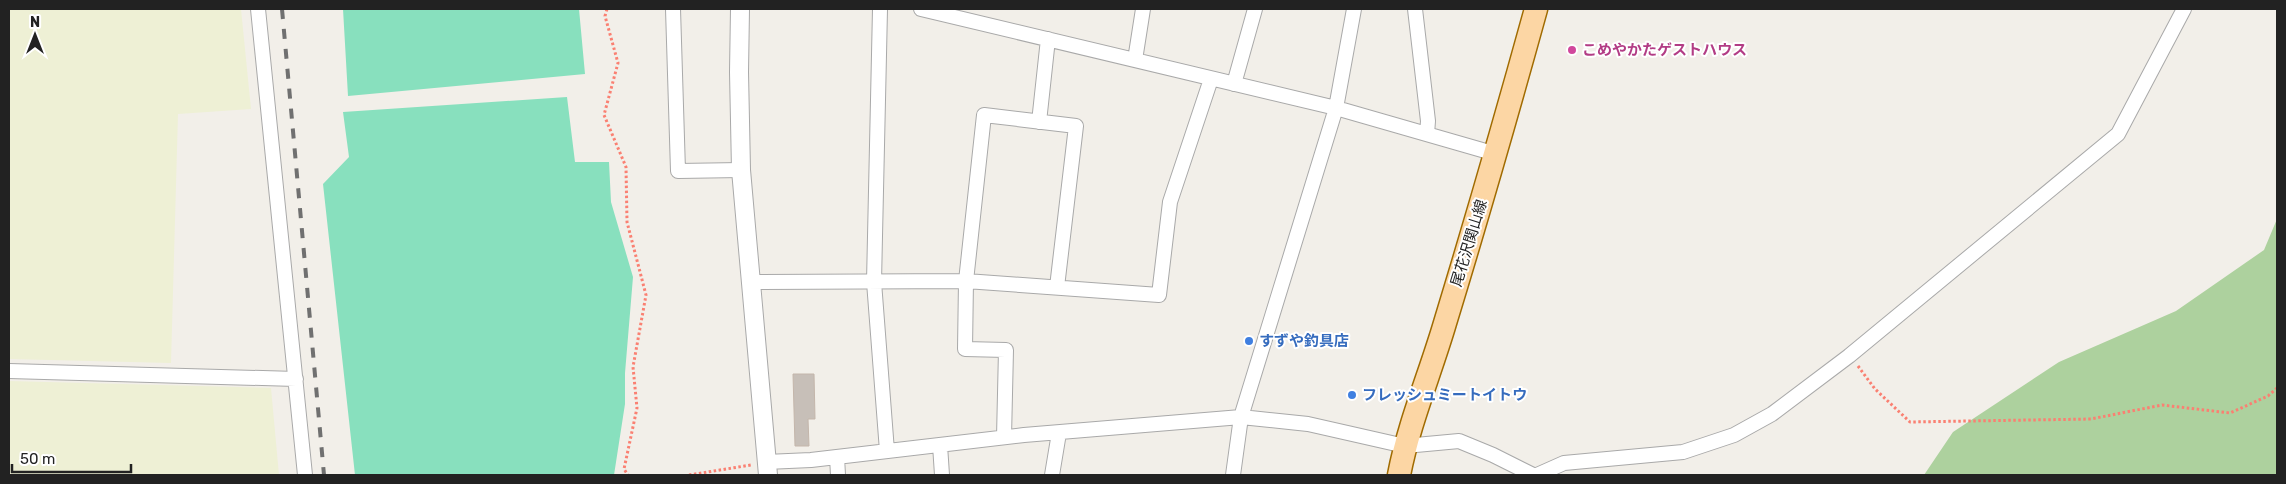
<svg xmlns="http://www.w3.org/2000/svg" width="2286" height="484" viewBox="0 0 2286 484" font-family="Rubik,'Noto Sans JP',sans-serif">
<rect width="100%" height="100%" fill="#f2efe9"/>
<path fill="#eef0d5" d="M9,9h232l10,100 -73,5 -7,249 -162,-4z
M9,381l262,7 8,87h-270z"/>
<path fill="#add19e" d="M2277,219v256h-353l29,-43 106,-70 117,-51 88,-61z"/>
<path fill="#88e0be" d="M343,9h236l6,65 -237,22z
M567,97l8,65h34l2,40 22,75 -8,96v31l-11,71h-259l-32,-291 26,-27 -6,-45z"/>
<path fill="#c7bfb8" stroke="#c4b6ab" d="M793,374h21l1,45h-7l1,27h-14z"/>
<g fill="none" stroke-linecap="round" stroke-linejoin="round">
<g stroke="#a9a9a9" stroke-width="16">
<path id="minor" d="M258,9l47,466
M673,9l5,162 63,-1
M880,9l-6,273 13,169
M921,9l415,99 160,46
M1415,9l13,112 -1,13
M1135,60l8,-51
M1234,84l21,-75
M1039,122l9,-83
M750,282l216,-1 193,14 11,-93 41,-123
M9,371l287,8
M1004,437l2,-87 -41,-1 1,-68 18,-166 92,11 -19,161
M940,445l2,30
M837,457l1,18
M766,462l45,-2 213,-25 217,-18 67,7 97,22 54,-5 34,14 40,20
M1052,475l7,-42
M1233,475l8,-58 95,-309 18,-99
M1537,475l27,-12 119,-11 51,-17 38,-21 77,-58 269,-222 66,-125"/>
</g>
<g stroke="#a9a9a9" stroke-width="20">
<path id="tertiary" d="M740,9l-1,63 2,98 27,305"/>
</g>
<g stroke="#a06b00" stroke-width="25">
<path id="primary" d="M1399,475c10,-52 31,-101 46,-152 32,-105 62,-209 91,-314"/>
</g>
<path stroke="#fa8072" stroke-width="3" stroke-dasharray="2.5 2.5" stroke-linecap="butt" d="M607,9l-2,7 13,47 -14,52 22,52 1,55 19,73 -13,72 4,41 -13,61 4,6
M1858,366l17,23 35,33 181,-3 71,-14 68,8 38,-17 9,-8
M689,475l62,-10"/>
<use href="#minor" stroke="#fff" stroke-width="14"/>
<use href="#tertiary" stroke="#fff" stroke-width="18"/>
<use href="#primary" stroke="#fcd6a4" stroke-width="22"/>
<path stroke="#707070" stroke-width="4" stroke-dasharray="10 10" stroke-linecap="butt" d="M282,9l42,466"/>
</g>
<circle fill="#d1479c" stroke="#fff" stroke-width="2" cx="1572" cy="50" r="5"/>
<g fill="#3f7fe0" stroke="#fff" stroke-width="2">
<circle cx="1249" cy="341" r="5"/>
<circle cx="1352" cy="395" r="5"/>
</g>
<g text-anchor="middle" stroke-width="4" stroke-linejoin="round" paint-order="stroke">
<g font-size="15" font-weight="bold" fill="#b23c85" stroke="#fff" text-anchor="start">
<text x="1582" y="55">こめやかたゲストハウス</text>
</g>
<g font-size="15" fill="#222" stroke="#fff">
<text transform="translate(1469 243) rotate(-73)" y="5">尾花沢関山線</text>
</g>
<g font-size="15" font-weight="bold" fill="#366cbe" stroke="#fff" text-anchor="start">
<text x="1259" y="346">すずや釣具店</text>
<text x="1362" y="400">フレッシュミートイトウ</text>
</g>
</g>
<rect width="2286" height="484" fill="none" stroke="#222222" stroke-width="20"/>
<g transform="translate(35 35)" stroke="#ffffff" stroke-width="4" paint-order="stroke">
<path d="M0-4L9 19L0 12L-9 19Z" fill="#222222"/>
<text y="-8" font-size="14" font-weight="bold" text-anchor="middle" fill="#222222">N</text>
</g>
<path d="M12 464v8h119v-8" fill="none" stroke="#222222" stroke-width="2.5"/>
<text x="20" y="464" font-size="15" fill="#222222" stroke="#ffffff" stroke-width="4" paint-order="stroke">50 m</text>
</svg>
